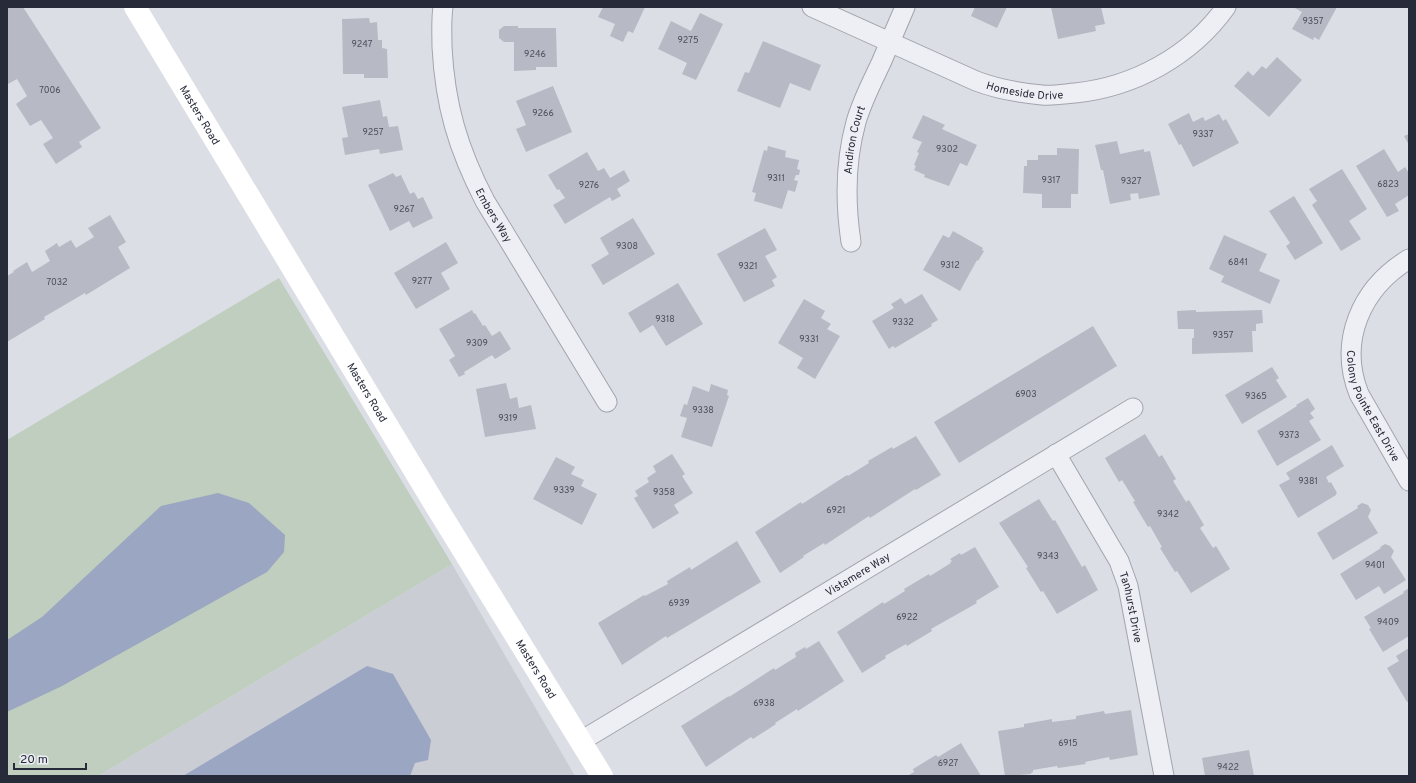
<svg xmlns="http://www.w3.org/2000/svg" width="1416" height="783" viewBox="0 0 1416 783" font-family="Overpass,sans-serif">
<rect width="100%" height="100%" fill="#dcdee5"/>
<path fill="#cbcdd5" d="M452,564l123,212h-477z"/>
<path fill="#bfcebe" d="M279,278l173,286 -354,212h-91v-336z"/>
<path fill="#9aa6c2" d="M218,493l31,10 36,32 -1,17 -17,20 -205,114 -55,26v-72l35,-23 119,-111z
M367,666l26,8 38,66 -3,20 -13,3 -5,13h-227z"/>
<path fill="#b7b9c4" d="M8,7h15l78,121 -22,14 3,5 -26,17 -13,-20 10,-6 -12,-18 -11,6 -14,-22 11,-8 -10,-17 -9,5 -1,-2v-74z
M603,7h42l-12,26 -5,-2 -5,11 -13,-6 5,-12 -17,-7z
M975,7h32l-10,21 -26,-12z
M1051,7h50l4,17 -10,2 1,5 -38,8z
M1293,7h44l-18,33 -5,-3 -1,3 -21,-11 10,-17z
M700,13l23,11 -27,56 -14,-6 5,-11 -29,-14 13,-28 20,10z
M369,18l1,5 7,-1 1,18h4v8l5,1 1,29h-24v-4h-21l-1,-55z
M504,26h14v2h38l1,39h-21v3l-22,1v-29h-10l-5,-4v-8z
M763,41l58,24 -11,26 -20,-8 -10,25 -43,-17 8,-19 4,1z
M1277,57l25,23 -33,37 -35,-31 14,-15 5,5 9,-10 4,3z
M553,86l19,46 -46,20 -10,-23 10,-4 -10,-24z
M380,100l3,17 4,-1 2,11 9,-1 5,24 -23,4 -1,-5 -34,6 -3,-17 6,-1 -6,-30z
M1189,113l4,9 10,-5 2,4 14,-7 4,7 3,-2 13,24 -46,24 -12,-23 -2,1 -11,-21z
M923,115l22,10 -3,4 35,16 -10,21 -7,-3 -11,23 -25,-9 1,-2 -11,-5 2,-4 -2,-1 5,-12 -2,-1 5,-10 -10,-4z
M1409,134v11l-5,-9z
M1117,141l3,13 24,-5v3l6,-1 10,44 -21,4 -1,-6 -8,1 1,6 -21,4 -7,-34h-2l-6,-25z
M768,146l18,5 -1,6 14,3 -2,9 3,1 -1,5h-3l-2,5 4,1 -3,11 -7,-2 -6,19 -28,-8 2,-8 -4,-1 12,-42 3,1z
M1057,148l22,1 -1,45h-7v14h-29v-14l-19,-1 1,-27h3v-6h11v-5h19z
M1384,149l14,23 7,-5 4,6v22l-14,9 4,7 -12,6 -31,-51z
M587,152l11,19 6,-3 6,10 14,-8 6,11 -13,8 4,7 -9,5 -2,-4 -45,27 -12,-19 12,-7 -6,-9 -2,1 -9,-15z
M1342,169l25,40 -18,12 12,18 -20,12 -29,-46 5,-4 -8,-12z
M393,173l3,4 5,-2 9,19 4,-2 4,7 5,-2 10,21 -20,10 -4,-7 -19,10 -22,-46z
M1294,196l29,47 -28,17 -9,-14 4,-3 -21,-32z
M110,215l16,27 -8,5 12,21 -44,27 -1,-2 -41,24 1,2 -38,23v-52l1,-1 -1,-13 7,-4 -1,-1 14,-9 5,10 18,-11 -5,-10 12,-8 2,4 12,-7 5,8 18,-11 -6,-9z
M633,218l22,36 -52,31 -12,-20 18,-11 -9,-16z
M765,228l12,22 -12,6 12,21 -5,3 3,6 -31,16 -27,-48z
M953,231l30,17 -1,2 2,1 -6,10 -1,-1 -17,31 -37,-21 20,-35 6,3z
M1224,235l43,19 -8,17 21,9 -10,24 -49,-22 3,-6 -15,-7z
M446,242l12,21 -17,10 9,16 -34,20 -22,-36z
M678,283l25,41 -37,22 -13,-21 -13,8 -12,-20z
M922,294l16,26 -7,4 1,2 -37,22 -2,-2 -4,3 -17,-28 22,-13 -3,-4 10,-6 4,6z
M804,299l21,12 -4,7 10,6 -4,5 13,7 -25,43 -18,-11 6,-10 -25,-15z
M472,310l2,4 1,-1 8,13 2,-1 7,11 8,-5 11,18 -16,10 -3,-4 -28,17 1,2 -6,3 -10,-17 6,-4 -16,-27z
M1196,310v2l66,-2 1,13 -7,1v7h-4l1,21 -61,2v-16h2v-9h-16l-1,-18z
M1093,326l24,40 -158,97 -25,-41z
M1272,367l7,11 -3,2 11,17 -45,27 -17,-29z
M506,383l4,16 7,-2 2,11 12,-3 5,24 -51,8 -9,-48z
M711,384l17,6 -1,5 2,1 -17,51 -31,-10 6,-19 -7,-2 4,-12 3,1 6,-19 16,6z
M1308,398l7,11 -5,4 4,5 -5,3 12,19 -44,26 -20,-35 40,-25 -1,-1z
M1145,434l14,23 3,-2 14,24 -3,2 13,21 3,-2 15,25 -4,3 13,20 3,-2 14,23 -39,24 -14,-22 -2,1 -15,-24 2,-1 -12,-21 -2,1 -15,-25 2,-1 -13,-21 -3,2 -14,-24z
M916,436l25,39 -25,15 -1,-1 -45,29 -1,-2 -44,29 -1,-2 -21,13 1,1 -24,16 -25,-41 46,-30 1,2 45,-29 1,1 21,-13 -1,-2 24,-14 1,2z
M1332,445l12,21 -18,11 3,6 2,-1 6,11 -1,1v1l-38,23 -19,-33 11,-6 -4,-6z
M672,454l13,20 -3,2 11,17 -19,12 5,8 -26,16 -19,-31 4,-2 -3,-5 14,-9 -2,-4 9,-6 -3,-6z
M556,457l19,10 -4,7 13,6 -3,6 16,8 -15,31 -49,-26z
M1039,499l14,22 2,-1 27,47 3,-2 13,25 -41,24 -14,-23 -2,1 -15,-24 2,-1 -29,-44z
M1362,503l6,2 3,5 -3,7 10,16 -45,27 -16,-27 41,-25 -1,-2z
M737,541l24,41 -94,56 -1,-2 -44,29 -24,-42 46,-28 1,1 23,-12 -1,-3 23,-14 1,3z
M1385,544l5,2 4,5 -3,6 15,23 -22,14 -5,-8 -23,14 -16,-26 41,-26 -1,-1z
M975,547l24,40 -23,14 1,2 -46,26 1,2 -25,15 -1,-2 -21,12 1,2 -24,15 -25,-41 46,-30 1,2 21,-13 -1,-2 25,-15 1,2 21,-13 -1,-1 2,-1 -2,-2 10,-6 1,2z
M1409,588v48l-26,16 -14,-23 2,-1 -7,-11 40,-24 -1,-1z
M819,641l25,40 -46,30 -1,-2 -22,14 1,1 -23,15 -2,-2 -45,30 -25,-41 48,-30v1l45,-29 1,2 21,-13 -1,-4 10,-6 1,2z
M1409,648v53l-2,1 -20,-34 12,-7 -3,-5z
M1131,710l7,45 -28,5 -1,-3 -24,5 1,2 -28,4 -1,-2 -24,4v2l-2,1v1l-26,2 -7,-45 26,-4v-3l28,-5v3l24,-3v-3l28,-5 1,3z
M961,743l20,33h-74l7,-4 -1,-3 23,-14 2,2z
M1249,750l5,26h-49l-3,-18z"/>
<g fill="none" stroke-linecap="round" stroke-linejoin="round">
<g stroke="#a2a4ae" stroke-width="21">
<g id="street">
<path id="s1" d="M443,7c-2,13 -1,27 -1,40 3,58 16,102 43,154l122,201"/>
<path id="s2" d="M812,7l164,74c21,8 44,12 66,14 11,1 22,-1 33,-2 59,-6 116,-37 151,-86"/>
<path id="s3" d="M851,242c-6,-40 -6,-80 5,-120 6,-21 16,-40 25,-59 8,-19 16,-37 24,-56"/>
<path id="s4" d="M1409,259c-48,29 -71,82 -50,135l50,87"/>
<path id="s5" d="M1056,454l63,107 9,25 36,190"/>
<path id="s6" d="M581,741l552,-333"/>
</g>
</g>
<use href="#street" stroke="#eeeff4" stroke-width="19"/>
<path stroke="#fff" stroke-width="22" id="s7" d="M135,7l299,496 168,273"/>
</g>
<g text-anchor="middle" stroke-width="3" stroke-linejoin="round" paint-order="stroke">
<g font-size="9" fill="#4b4e5c">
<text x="1313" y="24">9357</text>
<text x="688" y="43">9275</text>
<text x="362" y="47">9247</text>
<text x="535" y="57">9246</text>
<text x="50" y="93">7006</text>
<text x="543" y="116">9266</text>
<text x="373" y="135">9257</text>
<text x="1203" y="137">9337</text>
<text x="947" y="152">9302</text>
<text x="776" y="181">9311</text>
<text x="1051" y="183">9317</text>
<text x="1131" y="184">9327</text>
<text x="1388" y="187">6823</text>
<text x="589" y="188">9276</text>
<text x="404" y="212">9267</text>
<text x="627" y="249">9308</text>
<text x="1238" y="265">6841</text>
<text x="950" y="268">9312</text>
<text x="748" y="269">9321</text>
<text x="422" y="284">9277</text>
<text x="57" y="285">7032</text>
<text x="665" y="322">9318</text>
<text x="903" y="325">9332</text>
<text x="1223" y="338">9357</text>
<text x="809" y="342">9331</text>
<text x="477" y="346">9309</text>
<text x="1026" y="397">6903</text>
<text x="1256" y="399">9365</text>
<text x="703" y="413">9338</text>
<text x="508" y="421">9319</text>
<text x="1289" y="438">9373</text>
<text x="1308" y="484">9381</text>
<text x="564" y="493">9339</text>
<text x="664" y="495">9358</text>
<text x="836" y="513">6921</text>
<text x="1168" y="517">9342</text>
<text x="1048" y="559">9343</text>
<text x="1375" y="568">9401</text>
<text x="679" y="606">6939</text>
<text x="907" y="620">6922</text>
<text x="1388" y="625">9409</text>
<text x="764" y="706">6938</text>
<text x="1068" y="746">6915</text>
<text x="948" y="766">6927</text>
<text x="1228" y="770">9422</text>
</g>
<g font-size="11" fill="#272a39" stroke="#ebedf3">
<text dy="4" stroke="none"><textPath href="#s2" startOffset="230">Homeside Drive</textPath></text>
<text dy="4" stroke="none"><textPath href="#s7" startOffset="126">Masters Road</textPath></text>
<text dy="4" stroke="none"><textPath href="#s3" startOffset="103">Andiron Court</textPath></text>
<text dy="4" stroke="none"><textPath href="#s1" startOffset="218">Embers Way</textPath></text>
<text dy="4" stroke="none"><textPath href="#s7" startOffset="450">Masters Road</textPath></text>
<text dy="4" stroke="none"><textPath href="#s4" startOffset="173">Colony Pointe East Drive</textPath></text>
<text dy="4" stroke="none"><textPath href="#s6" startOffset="323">Vistamere Way</textPath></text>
<text dy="4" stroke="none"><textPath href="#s5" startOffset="172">Tanhurst Drive</textPath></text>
<text dy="4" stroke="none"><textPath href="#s7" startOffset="774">Masters Road</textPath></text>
</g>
</g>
<rect width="1416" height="783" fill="none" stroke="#272a39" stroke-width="16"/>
<path d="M14 763v6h72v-6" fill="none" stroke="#272a39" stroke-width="2"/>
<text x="20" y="763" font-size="12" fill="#272a39" stroke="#ebedf3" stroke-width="3" paint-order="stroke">20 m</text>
</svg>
